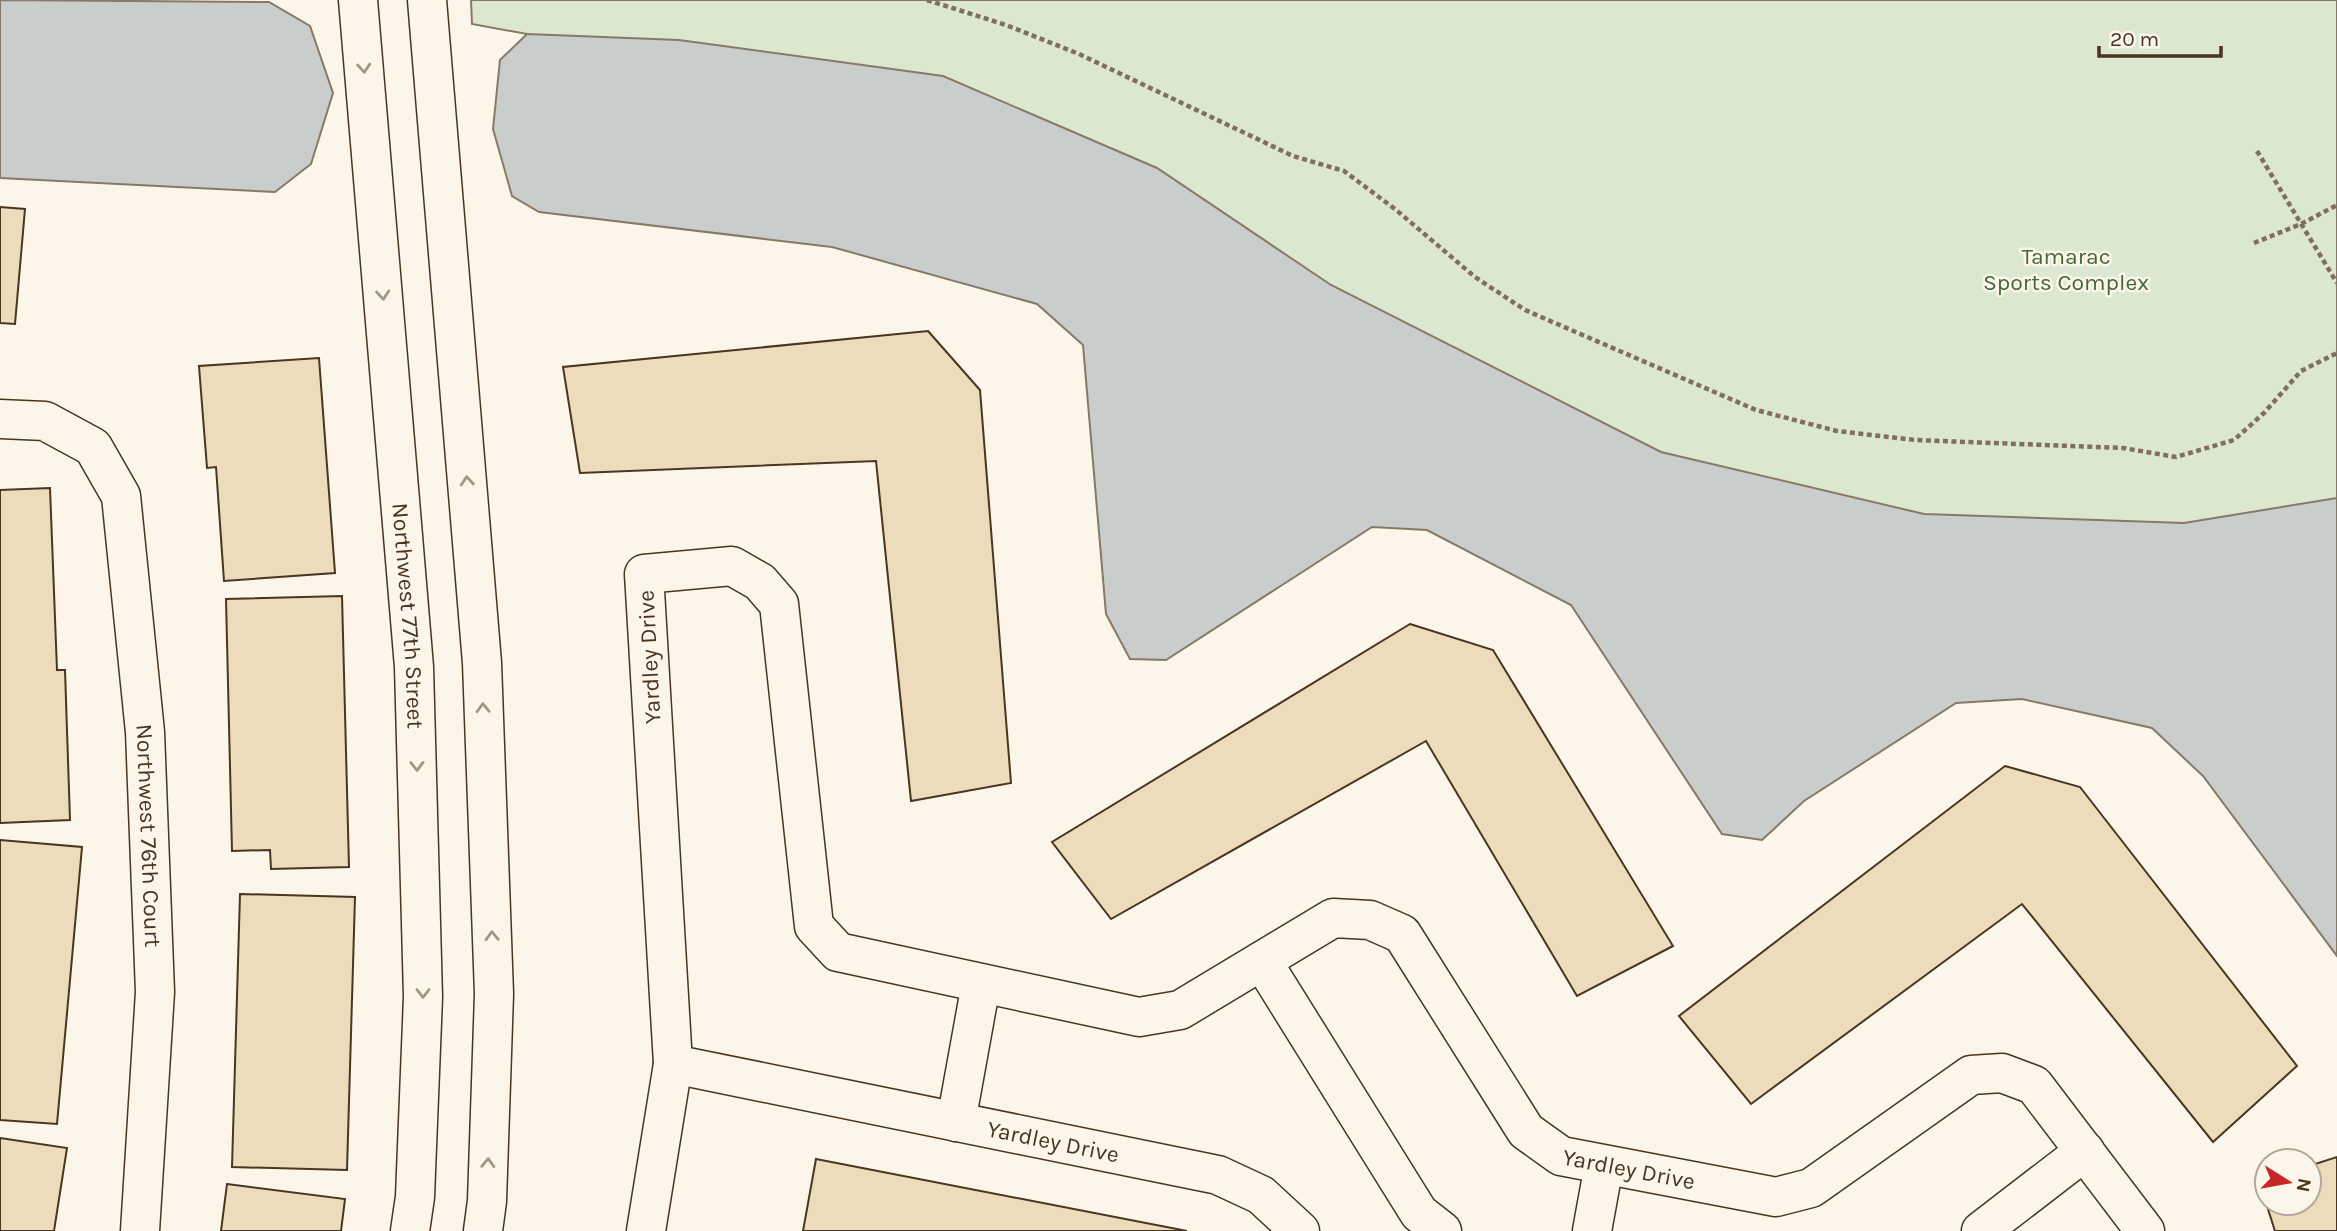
<svg xmlns="http://www.w3.org/2000/svg" width="2337" height="1231" viewBox="0 0 2337 1231" font-family="Karla,sans-serif">
<rect width="100%" height="100%" fill="#fbf6e9"/>
<path fill="#dce7d0" stroke="#887966" stroke-width="2" d="M471,0h1866v510l-123,38 -359,-21 -1328,-493 -55,-10z"/>
<path fill="#c9cecd" stroke="#887966" stroke-width="2" d="M0,0l269,2 41,24 23,67 -22,71 -36,28 -275,-14z
M527,34l152,6 264,36 214,92 174,117 330,167 263,62 260,9 153,-25v458l-134,-180 -51,-48 -130,-29 -66,4 -152,98 -42,39 -40,-6 -151,-229 -144,-75 -55,-3 -206,133 -36,-1 -24,-45 -23,-269 -46,-41 -205,-57 -293,-35 -27,-16 -19,-67 7,-69z"/>
<path fill="#ecdcbc" stroke="#4a3520" stroke-width="2" d="M0,207l25,2 -10,115 -15,-1z
M928,331l52,59 31,393 -100,18 -35,-340 -296,12 -17,-106z
M319,358l16,215 -111,8 -8,-114 -9,1 -8,-102z
M50,488l7,182h8l5,150 -70,3v-333z
M342,596l7,271 -78,2 -1,-19 -38,1 -6,-252z
M1410,624l83,26 180,296 -96,50 -151,-255 -315,178 -59,-77z
M2005,766l75,21 217,279 -84,76 -191,-238 -271,200 -72,-88z
M0,840l82,7 -25,277 -57,-4z
M240,894l115,3 -8,273 -115,-3z
M0,1138l67,10 -13,83h-54z
M2337,1157v74h-62l-16,-50 8,-3v25h42v-37z
M816,1159l371,72h-384z
M227,1184l118,15 -4,32h-120z"/>
<g fill="none" stroke-linecap="round" stroke-linejoin="round">
<g stroke="#4a3520" stroke-width="41">
<g id="minor">
<path id="s1" d="M358,0l56,667 9,330 -8,200 -5,34"/>
<path d="M427,0l55,663 12,331 -7,207 -4,30"/>
<path id="s2" d="M0,419l45,2 48,26 28,49 24,236 10,260 -15,239"/>
<path d="M1262,961l157,252 23,18"/>
<path id="s3" d="M673,1064l545,111 43,20 39,36"/>
<path d="M956,1122l25,-138"/>
<path id="s4" d="M646,1231l27,-167 -29,-490 88,-8 28,16 19,22 35,322 24,26 301,65 41,-7 153,-92 37,2 32,14 124,197 35,25 215,41 35,-9 160,-113 31,-2 32,12 111,146"/>
<path d="M1592,1231l12,-66"/>
<path d="M1981,1231l104,-80"/>
</g>
</g>
<path stroke="#7f6f5c" stroke-width="4.5" stroke-dasharray="5 3.5" stroke-linecap="butt" d="M927,0l79,25 73,29 214,102 51,15 51,38 80,68 50,33 231,100 81,21 78,9 208,8 53,9 58,-17 30,-27 37,-42 36,-18
M2257,151l80,132
M2254,243l47,-19 36,-19"/>
<use href="#minor" stroke="#fbf6e9" stroke-width="38"/>
</g>
<defs><path id="oneway-chevron" d="M-2-3.5L2.5 0L-2 3.5" fill="none" stroke-width="1.6" stroke-linecap="round" stroke-linejoin="round" transform="scale(1.75)"/></defs>
<g stroke="#a29684">
<use href="#oneway-chevron" transform="translate(364 68) rotate(85)"/>
<use href="#oneway-chevron" transform="translate(383 295) rotate(85)"/>
<use href="#oneway-chevron" transform="translate(467 481) rotate(-95)"/>
<use href="#oneway-chevron" transform="translate(483 708) rotate(-92)"/>
<use href="#oneway-chevron" transform="translate(417 766) rotate(89)"/>
<use href="#oneway-chevron" transform="translate(492 936) rotate(-92)"/>
<use href="#oneway-chevron" transform="translate(423 993) rotate(90)"/>
<use href="#oneway-chevron" transform="translate(488 1163) rotate(-88)"/>
</g>
<g text-anchor="middle" stroke-width="5" stroke-linejoin="round" paint-order="stroke">
<g font-size="23" fill="#436837" stroke="#fbf6e9">
<text x="2066" y="264">Tamarac<tspan x="2066" dy="26">Sports Complex</tspan></text>
</g>
<g font-size="23" fill="#4a3520" stroke="#fbf6e9">
<text dy="8" stroke="none"><textPath href="#s1" startOffset="618">Northwest 77th Street</textPath></text>
<text transform="translate(649 657) rotate(-93)" y="8">Yardley Drive</text>
<text dy="8" stroke="none"><textPath href="#s2" startOffset="497">Northwest 76th Court</textPath></text>
<text dy="8" stroke="none"><textPath href="#s3" startOffset="388">Yardley Drive</textPath></text>
<text dy="8" stroke="none"><textPath href="#s4" startOffset="2114">Yardley Drive</textPath></text>
</g>
</g>
<g transform="translate(2288 1182) rotate(101)"><circle r="33" fill="#fbf6e9" stroke="#b4a999" stroke-width="2"/>
<path d="M0-5L12 26L0 18L-12 26Z" fill="#c62828"/>
<text y="-10" font-size="19" font-weight="bold" text-anchor="middle" fill="#4a3520">N</text>
</g>
<path d="M2099 46v10h122v-10" fill="none" stroke="#4a3520" stroke-width="3.5"/>
<text x="2110" y="46" font-size="21" fill="#4a3520" stroke="#fbf6e9" stroke-width="5" paint-order="stroke">20 m</text>
</svg>
